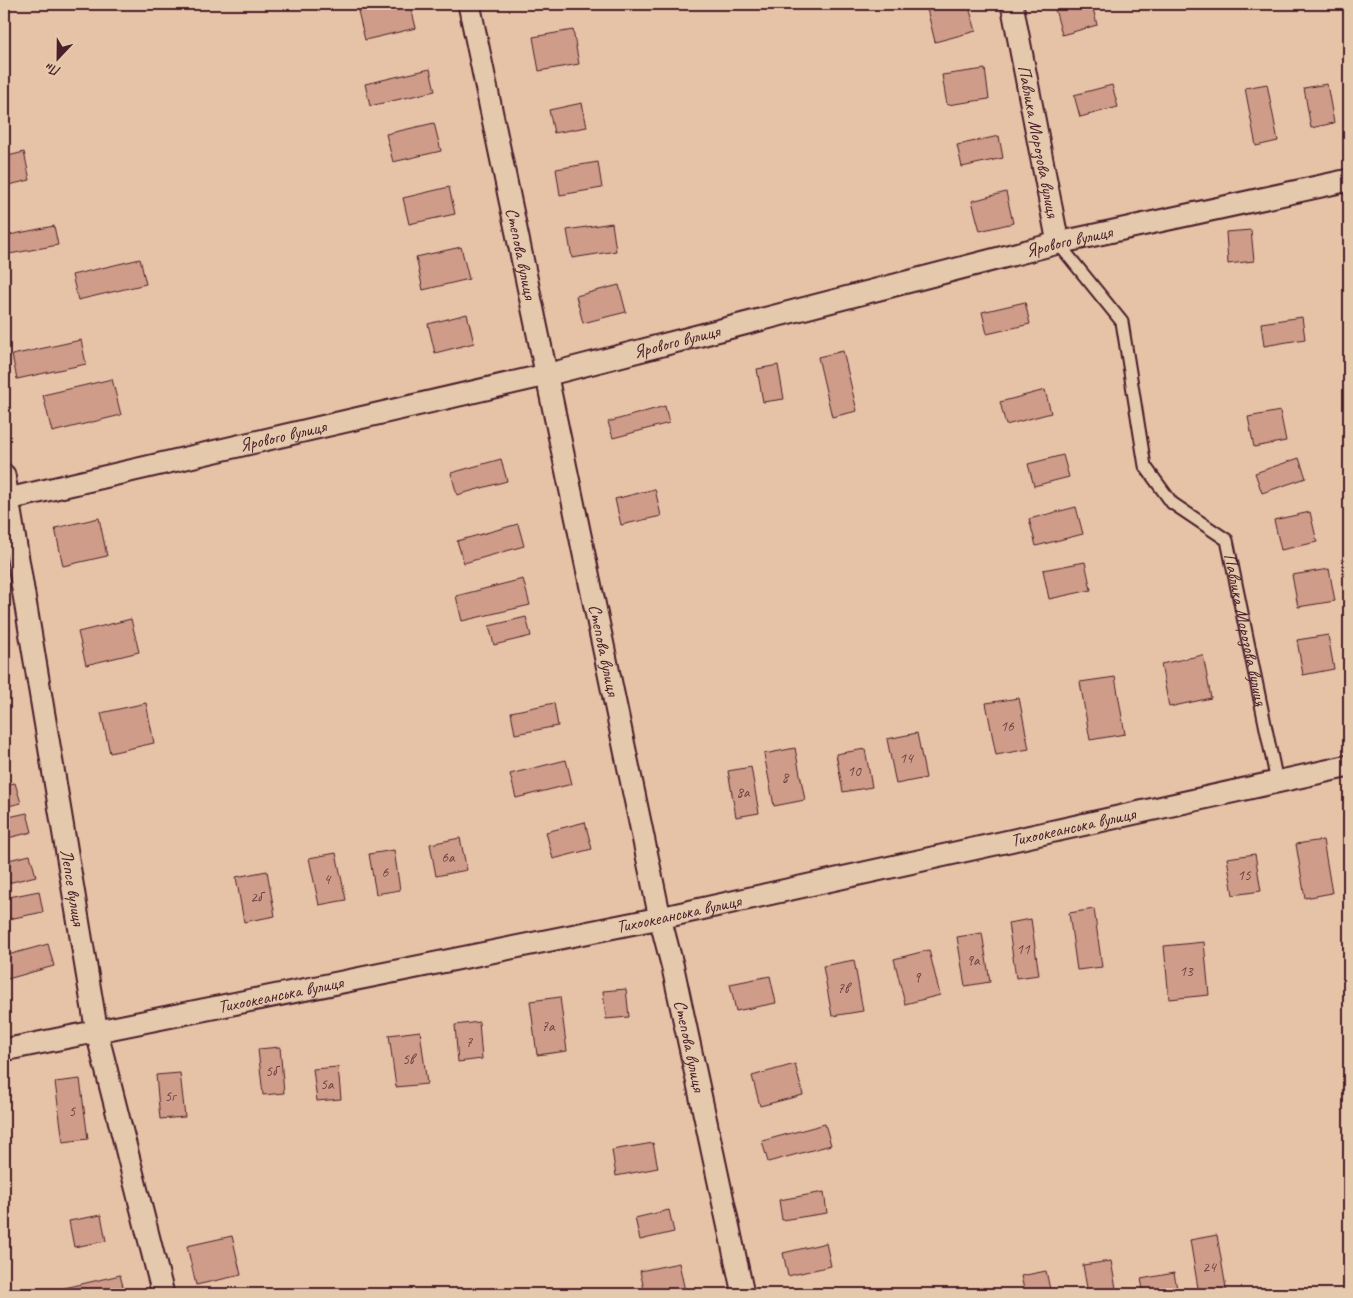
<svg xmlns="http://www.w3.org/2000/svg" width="1353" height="1298" viewBox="0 0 1353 1298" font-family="Caveat,sans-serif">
<rect width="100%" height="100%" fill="#e6c3a7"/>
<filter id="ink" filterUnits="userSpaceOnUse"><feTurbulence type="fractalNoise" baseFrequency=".02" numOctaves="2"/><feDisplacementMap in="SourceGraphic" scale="10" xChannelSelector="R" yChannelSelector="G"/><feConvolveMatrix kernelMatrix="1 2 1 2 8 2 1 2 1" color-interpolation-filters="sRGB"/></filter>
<g filter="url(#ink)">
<path fill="#ce9c88" stroke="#4a1f2b" d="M388,4h22l6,24 -51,12 -7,-29z
M525,4h21l-21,3z
M946,4h22l8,27 -41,11 -8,-33z
M1074,4h18l5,21 -35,10 -7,-26z
M573,30l6,34 -40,7 -6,-34z
M430,69l5,22 -65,15 -5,-22z
M985,69l4,30 -42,6 -5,-30z
M1267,84l11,57 -22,5 -11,-58z
M1327,84l7,39 -23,5 -7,-40z
M1112,85l6,22 -38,10 -6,-22z
M4,96l6,24 -6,2z
M582,103l5,24 -33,6 -5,-23z
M434,123l7,28 -48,11 -7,-28z
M999,136l4,22 -41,9 -5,-22z
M24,152l6,28 -26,6v-29z
M598,162l4,26 -42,7 -4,-26z
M449,187l6,27 -46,10 -6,-26z
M1006,192l7,31 -33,8 -8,-30z
M612,223l4,28 -44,7 -5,-28z
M54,226l4,19 -54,10v-19z
M1251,230l3,31 -26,3 -2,-32z
M461,247l8,32 -46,11 -7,-33z
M140,259l6,25 -68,16 -6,-25z
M619,285l7,27 -43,11 -7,-27z
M1025,302l5,22 -43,10 -5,-22z
M467,314l7,29 -39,10 -7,-29z
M1302,317l3,22 -41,7 -3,-23z
M81,340l5,24 -69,15 -5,-24z
M843,351l14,60 -25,6 -14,-60z
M778,365l6,34 -21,3 -6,-33z
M112,379l9,36 -69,17 -9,-37z
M1045,390l6,23 -45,12 -6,-23z
M665,406l4,17 -56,15 -5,-16z
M1280,411l6,30 -32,6 -6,-30z
M1063,455l6,22 -35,9 -6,-22z
M1299,458l7,20 -44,15 -7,-20z
M501,459l6,22 -50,14 -6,-22z
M655,489l6,27 -40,9 -6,-26z
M1076,507l7,27 -47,12 -7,-27z
M1310,512l7,30 -36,8 -7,-30z
M99,518l8,38 -44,10 -8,-38z
M518,524l6,22 -60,17 -7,-22z
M1085,562l6,28 -42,9 -6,-29z
M1329,569l6,32 -37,6 -6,-32z
M523,579l7,26 -68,16 -6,-25z
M526,617l5,19 -37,9 -5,-19z
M131,619l8,33 -53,13 -8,-33z
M1328,635l6,34 -31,6 -6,-35z
M1203,655l8,43 -42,9 -8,-43z
M1115,677l10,57 -35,6 -10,-58z
M1019,698l10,51 -33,6 -10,-52z
M146,703l8,40 -44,10 -9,-40z
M554,703l4,23 -43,8 -4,-22z
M917,733l9,45 -30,6 -9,-45z
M795,748l10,52 -31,6 -10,-52z
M865,749l7,38 -29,5 -7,-38z
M566,760l6,24 -56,14 -6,-24z
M751,767l8,46 -23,4 -8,-46z
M15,783l6,20 -17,4v-22z
M27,813l5,19 -28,7v-21z
M585,822l7,27 -39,10 -7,-27z
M460,838l7,32 -31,6 -6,-32z
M1323,840l9,53 -27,5 -9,-54z
M394,850l6,40 -24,4 -7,-40z
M336,853l10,47 -27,5 -10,-47z
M1255,854l6,37 -28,4 -6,-37z
M30,855l6,21 -32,8v-23z
M267,871l8,45 -31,6 -8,-45z
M39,891l4,21 -39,8v-22z
M1094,909l8,58 -25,3 -8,-57z
M1031,919l8,56 -23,3 -8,-55z
M982,933l8,49 -25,4 -8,-49z
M1204,942l5,53 -40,4 -5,-53z
M48,944l6,22 -50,14v-24z
M929,950l11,45 -35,9 -11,-45z
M854,960l9,51 -31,5 -9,-50z
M770,976l6,27 -40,8 -6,-27z
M626,989l3,28 -23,2 -3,-28z
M560,997l7,54 -30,4 -7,-54z
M479,1022l3,37 -24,3 -3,-37z
M420,1031l7,53 -31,3 -7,-52z
M280,1047l4,46 -21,2 -5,-46z
M795,1064l8,31 -43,11 -8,-30z
M338,1067l3,32 -24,2 -4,-32z
M180,1073l5,44 -25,2 -4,-44z
M80,1079l8,60 -25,3 -8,-60z
M825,1124l6,21 -63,17 -6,-21z
M653,1143l5,25 -42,8 -4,-26z
M824,1192l3,21 -45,7 -3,-20z
M669,1210l5,22 -34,8 -5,-22z
M101,1215l5,26 -32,6 -5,-26z
M1349,1233v18l-4,-17z
M1217,1235l10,59h-28l-9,-54z
M232,1236l9,39 -45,10 -9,-39z
M826,1243l5,23 -43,10 -5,-23z
M1111,1261l6,33h-29l-5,-29z
M679,1263l6,28 -14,3h-26l-5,-23z
M1046,1271l5,23h-26l-4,-18z
M1174,1273l4,21h-34l-3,-15z
M120,1275l5,19h-68l-1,-4z"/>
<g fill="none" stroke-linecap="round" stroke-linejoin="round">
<g stroke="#4a1f2b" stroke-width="15">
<g id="lane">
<path id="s1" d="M1058,243l64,79 23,144 27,37 55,37 50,242"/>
</g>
</g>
<g stroke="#4a1f2b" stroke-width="25">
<g id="street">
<path id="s2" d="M469,4l191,914 13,50 70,326"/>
<path id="s3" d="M1012,4l46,239"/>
<path id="s4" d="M4,475l93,558 66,261"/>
<path id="s5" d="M4,500l542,-125 512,-132 291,-63"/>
<path id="s6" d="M4,1050l656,-132 689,-152"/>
</g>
</g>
<use href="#lane" stroke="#e5c9ac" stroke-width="11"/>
<use href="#street" stroke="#e5c9ac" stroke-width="21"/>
</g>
</g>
<g text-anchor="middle" stroke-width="4.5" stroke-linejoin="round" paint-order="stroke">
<g font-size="15" fill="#6b3e42">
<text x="1007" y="731">16</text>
<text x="906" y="763">14</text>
<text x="854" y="776">10</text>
<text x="785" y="782">8</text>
<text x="743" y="797">8а</text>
<text x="448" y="862">6а</text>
<text x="385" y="877">6</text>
<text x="1244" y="880">15</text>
<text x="327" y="884">4</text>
<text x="256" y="902">2б</text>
<text x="1023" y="954">11</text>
<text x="973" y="965">9а</text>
<text x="1186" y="976">13</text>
<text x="917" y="982">9</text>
<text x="843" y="993">7в</text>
<text x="548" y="1031">7а</text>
<text x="469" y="1047">7</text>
<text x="408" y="1064">5в</text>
<text x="271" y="1076">5б</text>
<text x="327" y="1089">5а</text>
<text x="170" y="1101">5г</text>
<text x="72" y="1116">5</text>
<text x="1209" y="1272">24</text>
</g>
<g font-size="18" fill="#4a1f2b" stroke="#e5c9ac">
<text dy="6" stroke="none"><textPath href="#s3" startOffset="140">Павлика Морозова вулиця</textPath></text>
<text dy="6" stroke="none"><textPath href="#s5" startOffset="1096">Ярового вулиця</textPath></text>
<text dy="6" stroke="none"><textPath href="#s2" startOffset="255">Степова вулиця</textPath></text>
<text dy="6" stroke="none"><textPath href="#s5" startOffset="691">Ярового вулиця</textPath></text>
<text dy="6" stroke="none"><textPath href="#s5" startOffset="286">Ярового вулиця</textPath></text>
<text dy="6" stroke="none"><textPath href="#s1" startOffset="451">Павлика Морозова вулиця</textPath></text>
<text dy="6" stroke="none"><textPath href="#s2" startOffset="660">Степова вулиця</textPath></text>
<text dy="6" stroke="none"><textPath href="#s6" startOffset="1092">Тихоокеанська вулиця</textPath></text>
<text dy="6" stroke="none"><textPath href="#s4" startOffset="418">Лепсе вулиця</textPath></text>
<text dy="6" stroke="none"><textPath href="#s6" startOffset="688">Тихоокеанська вулиця</textPath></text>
<text dy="6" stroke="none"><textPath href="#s6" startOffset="282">Тихоокеанська вулиця</textPath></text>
<text dy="6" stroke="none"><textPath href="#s2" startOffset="1065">Степова вулиця</textPath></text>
</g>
</g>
<rect width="1353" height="1298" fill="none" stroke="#e5c9ac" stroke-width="20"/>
<rect x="10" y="10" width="1333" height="1278" fill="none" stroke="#4a1f2b" stroke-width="2" filter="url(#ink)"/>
<g transform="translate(58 58) rotate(202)" stroke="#e5c9ac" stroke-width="4" paint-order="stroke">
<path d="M0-4L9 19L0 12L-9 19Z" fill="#4a1f2b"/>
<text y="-8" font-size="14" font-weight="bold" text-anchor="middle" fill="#4a1f2b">Пн</text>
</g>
</svg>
